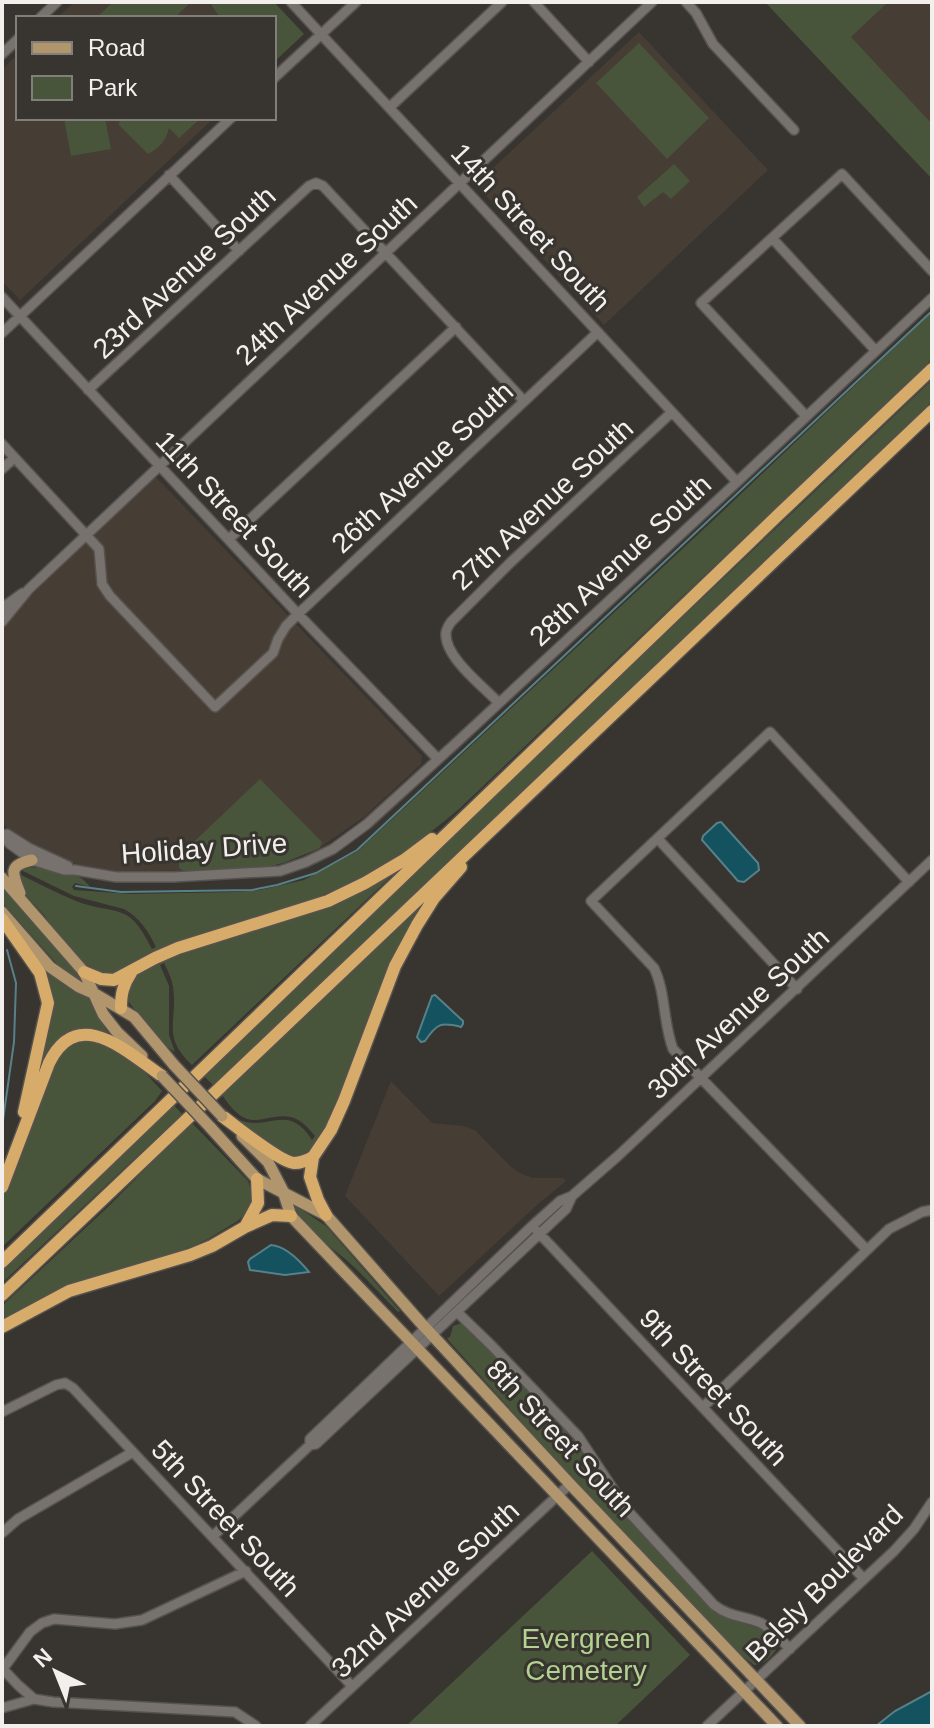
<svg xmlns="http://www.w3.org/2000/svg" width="934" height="1728" viewBox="0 0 934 1728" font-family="Helvetica,sans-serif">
<rect width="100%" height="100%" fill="#383430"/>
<path fill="#463d35" d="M74,2h134l12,14 -2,2h-161z
M765,2h167v177z
M639,32l129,138 -164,155 -127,-139v-3z
M18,54v64h196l-194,182 -18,-19v-212z
M156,477l266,279 -1,8 -57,53 -49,34 -43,15 -14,3 -141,3 -32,-5 -36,-11 -30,-17 -17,-16v-197l47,-49z
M391,1081l41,42 31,3 12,4 35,36 10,7 13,5h31l2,3 -29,24 -98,91 -94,-100z"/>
<path fill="#49553a" d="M113,2h73l3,2 -15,14h-78z
M209,2h65l30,32 -30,28v-44h-56l1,-2z
M765,2h123l-37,35 81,87v55z
M639,43l70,75 -42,41 -71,-76z
M64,118h41l6,31 -40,7z
M123,118h78l-22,20 -10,-10c-3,13 -10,20 -21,26l-29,-29v-3z
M674,164l16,17 -19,18 -8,-7 -19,15 -7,-10z
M932,312v47l-474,451c-35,29 -68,53 -110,75l-230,89h-17l-11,-5 -14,-13 -22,-24 -8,-15 -22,-24 -5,-19c19,9 38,19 57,27 43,16 52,-1 76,48l4,-2c-8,-16 -16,-29 -32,-38l-50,-13 -53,-26c13,-7 46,1 60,8 3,2 7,6 9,9l-15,-4 -3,4 2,3 57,4 107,-2 22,-2 44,-10 54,-29 363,-338z
M932,380v21l-719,684 -11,-11z
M260,779l62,63 -2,6 -37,15 -20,5 -79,3 -5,-3v-12z
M403,865l-211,200c-31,-29 -14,-43 -19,-78 -1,-8 -5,-16 -9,-24l-4,2 9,21v49l6,17 -15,-10 -32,-41c-2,-12 5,-24 15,-31 22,-16 56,-23 81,-33 60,-23 119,-48 179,-72z
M2,887l75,84 5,9 -1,1 -22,-15 -57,-64z
M431,896l-105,233c-20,32 -29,37 -60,13 -10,-8 -20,-15 -30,-24 31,17 50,-18 76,22l3,-4c-16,-20 -25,-23 -51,-17 -6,1 -13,2 -19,-1 -10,-4 -17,-15 -23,-23z
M45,970l16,13 29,16 6,14 12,19 -3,3c-51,-21 -59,25 -73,63l20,-95 -1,-12 -8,-20z
M98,1040l42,27 22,24 -7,10 -153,146v-48l52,-136 15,-20z
M172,1103l10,11 -180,169v-17z
M193,1124l55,57 5,15 -6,15 -8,9 -31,19 -25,11 -87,26 -60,25 -34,18v-13l107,-100 71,-72z
M296,1206l30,20 74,85 -2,1c-15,-15 -29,-31 -45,-46 -20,-19 -46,-33 -58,-58z
M462,1323l5,2c35,37 72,73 106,111 47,54 84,116 133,168 20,20 50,16 69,36l1,10c-5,7 -12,15 -22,15l-15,-12 -194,-205 -96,-107 -2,-3 3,-1 3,-11z
M592,1551l98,104 -75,71h-209z"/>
<path fill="#14525f" stroke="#578189" stroke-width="2" d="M721,822l37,41 1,7 -15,12 -6,-1 -36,-41 1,-4 14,-13z
M435,995l28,26v3l-2,3c-20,-5 -24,-4 -36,14l-4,1 -4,-5 15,-41z
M271,1245c15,1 29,16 38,27l-24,3 -35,-5 -2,-8 2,-3z
M932,1691v35h-56l19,-15z"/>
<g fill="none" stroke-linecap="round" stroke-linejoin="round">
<path stroke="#578189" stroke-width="2" d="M76,886l45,6 131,-2 25,-5 39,-12 41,-23 575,-539
M2,1127l12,-85 2,-59 -9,-33"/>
<g stroke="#56524f" stroke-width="12">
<path id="minor" d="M291,2l446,480
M534,2l55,60
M686,2l10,11 17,31 81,86
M40,18l17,-16
M2,54l16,-15
M274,78l82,-76
M390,107l112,-105
M169,175l70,76
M772,238l103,112
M2,297l296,317 139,144
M2,333l229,-215
M88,390l221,-204 7,-3 7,3 201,215
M806,416l-105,-113 141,-129 90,97
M2,444l97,105 3,35 8,12 105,111 58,-54 5,-14 8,-13 12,-12 300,-282
M2,469l12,-11
M229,539l227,-212
M2,608l21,-15
M2,622l27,-33 623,-587
M499,703c-15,-16 -55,-46 -53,-70 0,-3 3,-8 5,-11l60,-60 161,-150
M7,834l22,14 39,18
M2,835l8,9 22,16 32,10h11l41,7h58l106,-6 26,-9 27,-13 34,-25 89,-81 281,-261 195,-184
M658,839l139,150
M537,1231l327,348
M867,1250l-194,-201c-10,-26 -7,-56 -19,-81l-63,-67 179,-169 139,150
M457,1312l34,33 87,91 49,74 87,95c17,13 29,10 47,18 11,6 20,17 29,26
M703,1407l186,-178 33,-17 10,-2
M2,1412l54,-27 9,-2 8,5 279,298
M310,1445v-6l222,-213 28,-25 12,-5 47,-41 313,-295
M2,1533l16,-14 115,-67
M213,1536l97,-91 6,-1 250,-235 6,-13
M2,1668l16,17 16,14
M2,1670l28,-38 12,-9 12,-4 61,5 27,-4 104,-49
M2,1708l32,-9 19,3 182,10 21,14
M310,1726l260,-242
M707,1726l187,-175 20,-22 18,-27"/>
</g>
<g stroke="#56524f" stroke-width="14">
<path id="major" d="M2,878l82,94 19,42 14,18 25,24
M20,893c-8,-20 -12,-28 12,-33
M2,912l48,55 29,20 16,7 39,23 40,48
M210,1127l47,52 69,36 94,107 150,162 230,242
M242,1136l26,26 15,29 8,25 486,510"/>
</g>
<g stroke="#56524f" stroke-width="15">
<path id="highway" d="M2,919l38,54 8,30 -24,109
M84,972l17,7 13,1 41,-22 23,-10 150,-47 37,-18 39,-23 28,-21
M121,1008c0,-14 2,-23 10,-35
M222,1116c14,10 58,46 72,47 7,0 14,-3 19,-6
M2,1187l47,-124c29,-59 78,-11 113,13
M326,1215l-8,-15 -8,-23 3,-20 18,-27 13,-29 51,-135 22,-41 17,-27 27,-31
M245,1227l13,-24 -1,-24
M2,1262l774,-745 156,-148
M2,1295l930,-884
M2,1327l67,-36 121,-36 22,-9 33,-19 27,-12 19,1"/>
</g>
<use href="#minor" stroke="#77726e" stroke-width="9"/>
<use href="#major" stroke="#b1956c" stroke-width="11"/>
<use href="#highway" stroke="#d7ac6a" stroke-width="12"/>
<g stroke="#56524f" stroke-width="14" stroke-linecap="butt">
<path id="major-bridge" d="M174,1065l48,51
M162,1076l48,51"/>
</g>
<use href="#major-bridge" stroke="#b1956c" stroke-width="11"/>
</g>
<g text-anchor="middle" stroke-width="6" stroke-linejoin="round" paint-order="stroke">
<g font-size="28" fill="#f2efec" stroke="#383430">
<text transform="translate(531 227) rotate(47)" y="10">14th Street South</text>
<text transform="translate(184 272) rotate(-43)" y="10">23rd Avenue South</text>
<text transform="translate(326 279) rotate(-43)" y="10">24th Avenue South</text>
<text transform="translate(422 467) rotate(-43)" y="10">26th Avenue South</text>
<text transform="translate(542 504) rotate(-43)" y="10">27th Avenue South</text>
<text transform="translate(235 514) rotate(47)" y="10">11th Street South</text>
<text transform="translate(620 560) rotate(-43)" y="10">28th Avenue South</text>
<text transform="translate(204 848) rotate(-4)" y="10">Holiday Drive</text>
<text transform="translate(738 1013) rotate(-43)" y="10">30th Avenue South</text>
<text transform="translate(714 1387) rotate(47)" y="10">9th Street South</text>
<text transform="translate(561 1438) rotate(47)" y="10">8th Street South</text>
<text transform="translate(226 1518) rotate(47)" y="10">5th Street South</text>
<text transform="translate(824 1583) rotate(-45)" y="10">Belsly Boulevard</text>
<text transform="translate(425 1589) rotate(-43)" y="10">32nd Avenue South</text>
</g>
<g font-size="28" fill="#b3d290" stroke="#383430">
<text x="586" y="1648">Evergreen<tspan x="586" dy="32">Cemetery</tspan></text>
</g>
</g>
<rect width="934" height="1728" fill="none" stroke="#f2efec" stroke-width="8"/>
<rect x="16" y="16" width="260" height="104" fill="#383430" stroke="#827f7b" stroke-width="2"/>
<rect x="32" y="42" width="40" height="12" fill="#b1956c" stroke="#827f7b" stroke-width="2"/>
<text x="88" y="56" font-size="24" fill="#f2efec">Road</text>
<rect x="32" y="76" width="40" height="24" fill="#49553a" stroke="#827f7b" stroke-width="2"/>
<text x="88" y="96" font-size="24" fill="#f2efec">Park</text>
<g transform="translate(56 1672) rotate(317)" stroke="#383430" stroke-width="6" paint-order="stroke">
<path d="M0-6L14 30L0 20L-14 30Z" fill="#f2efec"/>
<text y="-12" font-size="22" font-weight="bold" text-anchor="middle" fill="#f2efec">N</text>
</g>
</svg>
